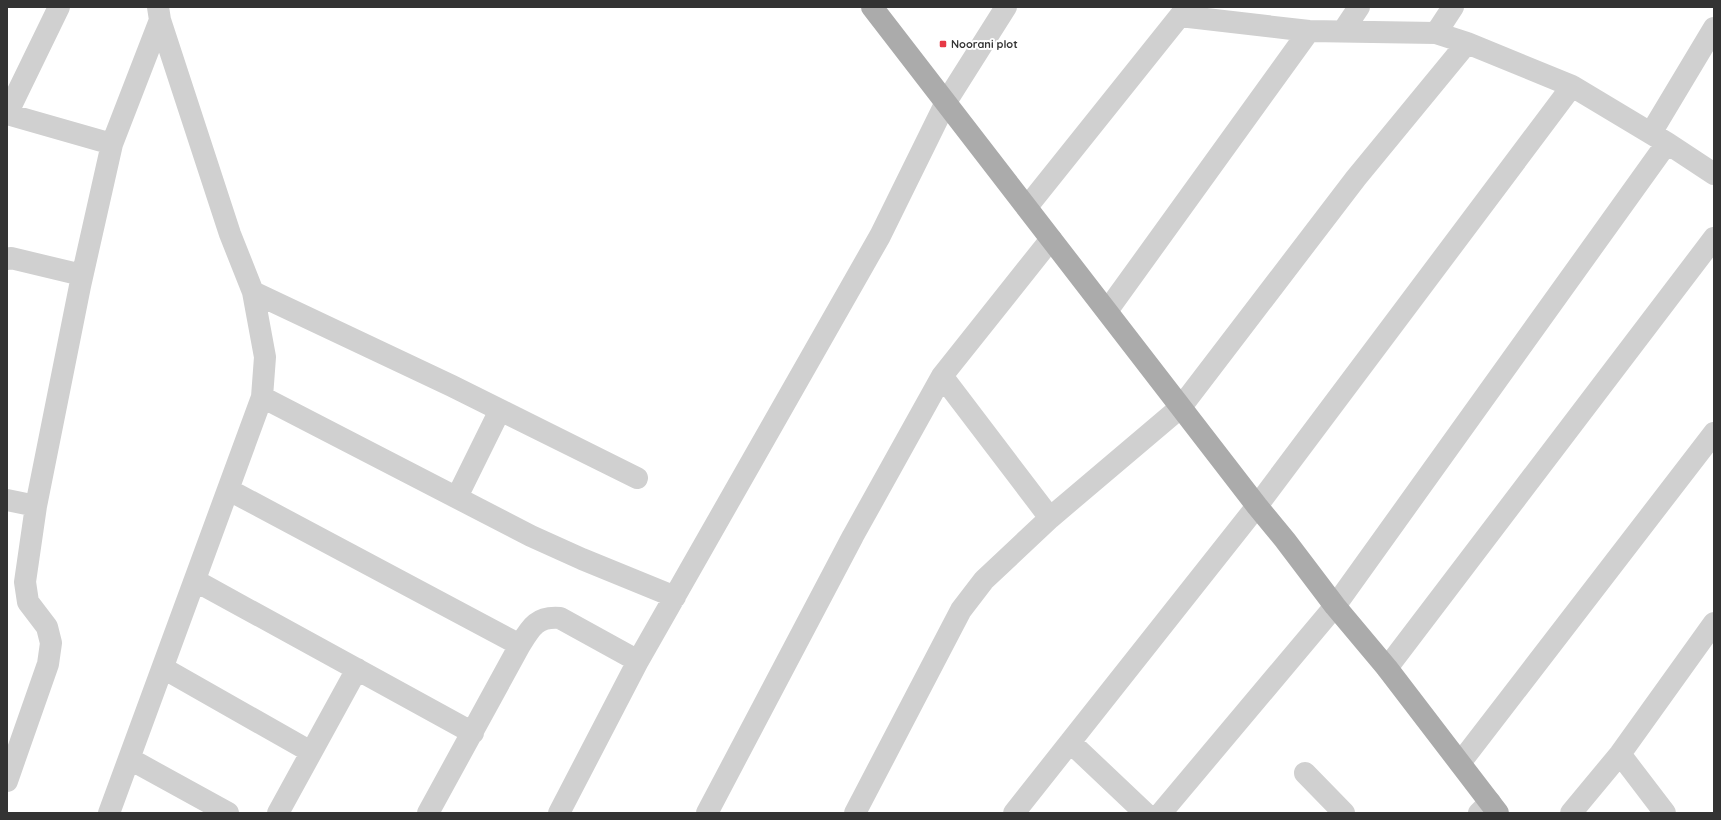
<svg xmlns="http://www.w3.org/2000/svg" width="1721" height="820" viewBox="0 0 1721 820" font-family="Quicksand,sans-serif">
<rect width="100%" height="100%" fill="#fff"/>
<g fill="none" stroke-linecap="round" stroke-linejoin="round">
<path stroke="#d0d0d0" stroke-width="22" d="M1180,16l129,15 127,2 31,10 105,43
M1343,31l16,-24
M1436,33l17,-26
M7,114l52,-107
M7,114l105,30
M1651,133l63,-105
M1027,207l160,-200
M7,259l4,-1 71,17
M253,292l199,94 185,92
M1107,311l202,-280
M942,376l108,142
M262,397l269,139 51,23 93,38
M229,490l291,155
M457,497l43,-87
M7,500l29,6
M196,581l277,152
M163,668l148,84
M1387,668l327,-430
M1070,742l75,71
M1620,754l45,59
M130,759l98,54
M1460,763l254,-330
M1305,773l39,40
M7,781l41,-117 3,-21 -4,-16 -19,-25 -3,-20 11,-76 44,-220 32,-142 48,-124
M109,813l153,-416 3,-40 -12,-65 -23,-58 -70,-214 -2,-13
M278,813l79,-144
M428,813l92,-168c11,-18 17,-29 40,-27l78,43
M559,813l79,-152 242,-425 66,-134 60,-95
M707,813l146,-277 89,-160 109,-137
M855,813l106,-203 23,-30 66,-62 131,-111 175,-229 111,-135
M1014,813l243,-307 315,-420 95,57 47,31
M1161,813l174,-207 332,-463
M1479,813l11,-11
M1571,813l49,-59 94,-131"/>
<path stroke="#ababab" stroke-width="22" d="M872,7l385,499 28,34 50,66 52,62 111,145"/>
</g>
<rect fill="#e63946" stroke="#fff" stroke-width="1.5" x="939" y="40" width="8" height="8" rx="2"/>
<g text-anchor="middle" stroke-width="4" stroke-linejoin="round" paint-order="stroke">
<g font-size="11" font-weight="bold" fill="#333" stroke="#fff" text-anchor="start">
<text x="951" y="48">Noorani plot</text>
</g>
</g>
<rect width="1721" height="820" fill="none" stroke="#333333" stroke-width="16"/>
</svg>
